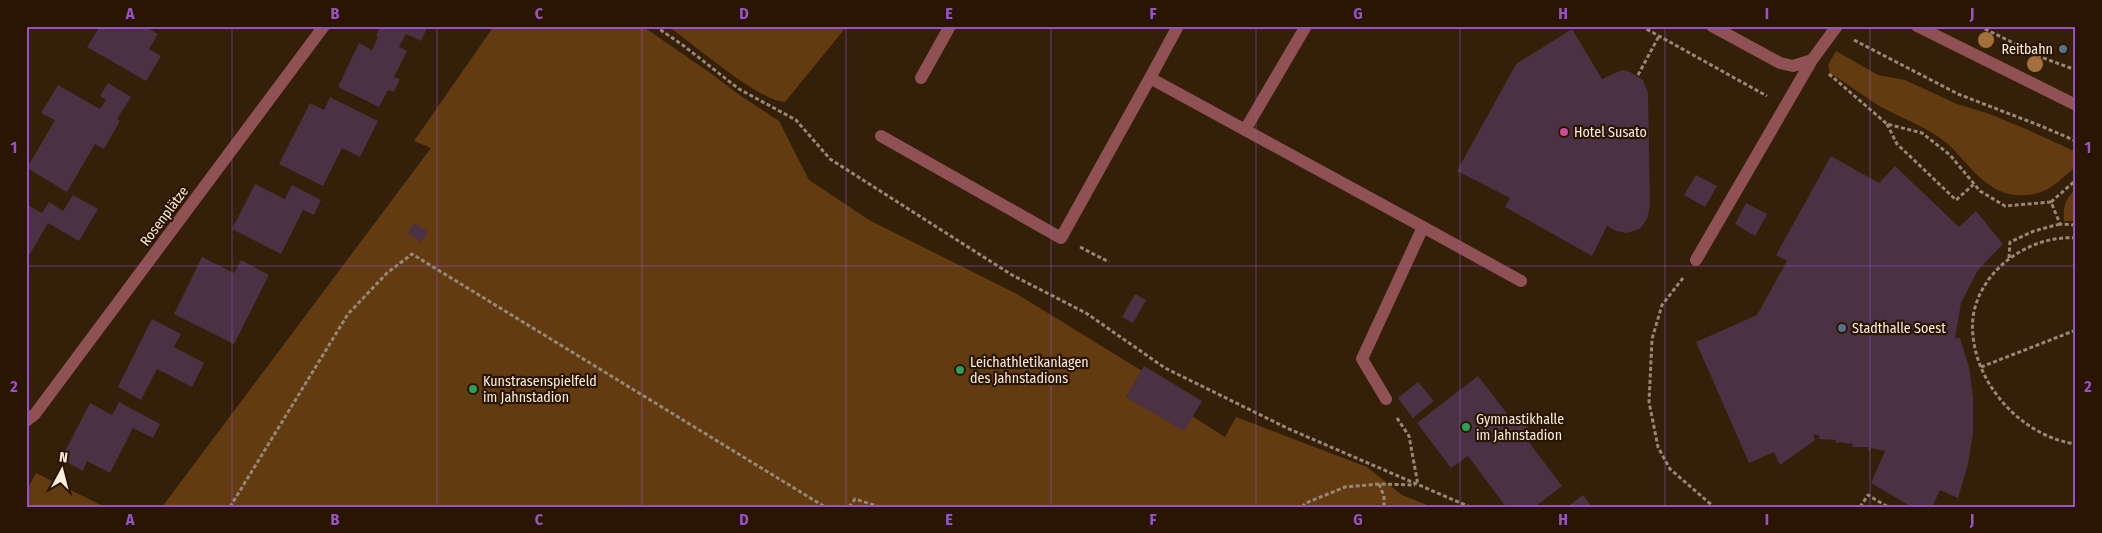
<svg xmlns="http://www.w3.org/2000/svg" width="2102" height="533" viewBox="0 0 2102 533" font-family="'Fira Sans Condensed',sans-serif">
<rect width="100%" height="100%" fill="#341f09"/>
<path fill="#623c10" d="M494,26h148l67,46 29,22 41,27 30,59 60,40 148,74 125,77 -16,26 66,19 33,21 11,-20 131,50 35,28 30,12h-1270l269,-359 -17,-7z
M668,26h179l-62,76c-25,0 -93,-59 -117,-76z
M1836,51l42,24 27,5 52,24 30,9 39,16 50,23v14c-20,18 -31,31 -59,29 -30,-1 -50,-33 -69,-51 -20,-17 -48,-26 -70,-39 -16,-10 -32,-22 -48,-32l-2,-8z
M2076,189v32h-12c-1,-15 1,-22 12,-32z
M36,473l69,34h-79v-16z"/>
<path fill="#4a3143" d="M100,26h44l14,8 -9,15 12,7 -15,25 -59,-34z
M381,26h47l-7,15 -15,-7 -7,13 8,4 -13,26 6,2 -6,13 -6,-2 -9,17 -41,-20 21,-44 13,7 6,-13 -2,-1z
M1572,29l30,50 20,-9 8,2 13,8 5,13 2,112 -3,14 -7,10 -13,4 -11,-2 -9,-5 -15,30 -87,-49 5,-9 -53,-27 59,-107z
M108,83l23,14 -14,22 3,2 -16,28 -9,-5 -28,48 -40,-24 28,-48 -14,-7 17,-28 42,24 6,-9 -6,-4z
M330,97l48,24 -18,36 -18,-9 -19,38 -44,-22 31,-61 14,7z
M1831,156l48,27 16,-17 64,61 17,-16 27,33 -25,26 -17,33 -6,35h5l9,29 4,30v37l-5,30 -10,34 -18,-8 -8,17h-20l-41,-24 14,-32 -14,-3 -1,3 -2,-1 1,-3h-17l1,-3 -15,-2v1h-2v-3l-17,-1 1,-3 -7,-2 2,6 -35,25 -6,-13 -25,11 -53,-121 61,-27 30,-54 -11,-6z
M1696,175l21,11 -12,21 -21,-12z
M255,184l30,15 7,-14 29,15 -7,15 -11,-5 -22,44 -49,-25z
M73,195l25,14 -19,32 -31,-18 -18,31 -4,-2v-48l16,9 7,-11 14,9z
M1746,203l21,11 -12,22 -20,-12z
M414,223l14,9 -7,10 -13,-9z
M202,257l32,16 7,-13 28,15 -35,69 -60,-30z
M1135,294l11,6 -13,23 -11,-6z
M152,319l29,15 -7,13 30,16 -12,24 -35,-18 -16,31 -23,-13z
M1144,366l58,35 -18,30 -58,-34z
M1478,376l38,49 7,-5 9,12 -7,5 37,49 -27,21h-29l-38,-51 -17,12 -34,-45z
M1418,382l16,19 -21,17 -15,-20z
M119,402l41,22 -7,14 -20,-10 -23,45 -23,-12 -4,10 -22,-12 29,-56 22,12z
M1583,495l9,12h-25z"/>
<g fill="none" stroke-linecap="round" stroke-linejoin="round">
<path stroke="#998776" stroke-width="3" stroke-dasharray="4 2.5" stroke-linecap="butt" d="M655,26l29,20 55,43 57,31 34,39 182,116 74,38 79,55 124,61 181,78
M1641,26l126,70
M1979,26l67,33 30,11
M1854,40l104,54 83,32 35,15
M1829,74l58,50 35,9 28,22 30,36 25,15 46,-4 9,22 16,1
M1638,75l21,-39
M1887,124l10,20 59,56 18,-16
M2051,202l25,-22
M2076,238c-52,-4 -110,42 -103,98 5,52 51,101 103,108
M1080,247l29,15
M2009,258l1,-16 24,-11 26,-7
M1683,278l-21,27 -10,34 -3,63 9,45 12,22 44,38
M1981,367l95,-37
M1397,418l12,18 9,49
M1379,484l5,12v11
M230,507l118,-193 39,-41 25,-19 413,253
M849,507l6,-8 25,8
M1302,507l4,-4 39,-16 34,-3 36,1
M1860,507l8,-12 20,12"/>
<path stroke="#905155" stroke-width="12" d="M1178,26l-28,52 273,149 -61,132 24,40
M1712,26l68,37 13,3 19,-6
M921,78l29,-52
M1245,130l61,-104
M881,136l180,102 89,-160
M1423,227l98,54
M1696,260l116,-200 25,-34"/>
<path stroke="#905155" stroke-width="12" d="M26,421l9,-7 289,-388"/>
<path stroke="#905155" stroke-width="12" d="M1917,26l159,79"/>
</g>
<g fill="#a3703c">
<circle cx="1986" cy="40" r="8"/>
<circle cx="2035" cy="64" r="8"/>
</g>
<path fill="none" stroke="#9553c6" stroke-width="1" stroke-opacity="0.55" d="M232,26v481M437,26v481M642,26v481M846,26v481M1051,26v481M1256,26v481M1460,26v481M1665,26v481M1870,26v481M26,266h2050"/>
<g fill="#5c6f8a" stroke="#291501" stroke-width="2">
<circle cx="2063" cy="49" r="5"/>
<circle cx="1842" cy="328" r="5"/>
</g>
<circle fill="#d1479c" stroke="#291501" stroke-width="2" cx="1564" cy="132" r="5"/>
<g fill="#2e9e5b" stroke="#291501" stroke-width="2">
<circle cx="960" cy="370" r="5"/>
<circle cx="473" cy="389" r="5"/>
<circle cx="1466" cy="427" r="5"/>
</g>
<g text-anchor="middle" stroke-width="4.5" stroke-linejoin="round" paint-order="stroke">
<g font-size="14" fill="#fbede0" stroke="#291501" text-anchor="start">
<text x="2053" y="54" text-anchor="end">Reitbahn</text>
<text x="1574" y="137">Hotel Susato</text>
<text x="1852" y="333">Stadthalle Soest</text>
<text x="970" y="367">Leichathletikanlagen<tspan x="970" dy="16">des Jahnstadions</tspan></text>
<text x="483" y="386">Kunstrasenspielfeld<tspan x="483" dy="16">im Jahnstadion</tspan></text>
<text x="1476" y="424">Gymnastikhalle<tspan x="1476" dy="16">im Jahnstadion</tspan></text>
</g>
<g font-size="14" fill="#fbede0" stroke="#291501">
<text transform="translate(164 216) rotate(-53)" y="5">Rosenplätze</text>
</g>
</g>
<rect width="2102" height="533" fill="none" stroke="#291501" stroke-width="55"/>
<g transform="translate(62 470) rotate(7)" stroke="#291501" stroke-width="4" paint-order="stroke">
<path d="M0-4L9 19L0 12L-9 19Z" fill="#fbede0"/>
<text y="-8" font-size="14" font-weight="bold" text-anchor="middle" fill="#fbede0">N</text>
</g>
<rect x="28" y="28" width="2046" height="478" fill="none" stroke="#9553c6" stroke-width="2"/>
<g font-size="16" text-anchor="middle" font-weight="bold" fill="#9553c6">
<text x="130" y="19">A</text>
<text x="335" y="19">B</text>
<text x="539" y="19">C</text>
<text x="744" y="19">D</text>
<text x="949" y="19">E</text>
<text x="1153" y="19">F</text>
<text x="1358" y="19">G</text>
<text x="1563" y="19">H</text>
<text x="1767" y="19">I</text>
<text x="1972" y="19">J</text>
<text x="14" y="153">1</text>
<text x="2088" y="153">1</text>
<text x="14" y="392">2</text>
<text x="2088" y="392">2</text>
<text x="130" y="525">A</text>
<text x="335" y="525">B</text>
<text x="539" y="525">C</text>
<text x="744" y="525">D</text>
<text x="949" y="525">E</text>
<text x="1153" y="525">F</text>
<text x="1358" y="525">G</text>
<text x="1563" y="525">H</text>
<text x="1767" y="525">I</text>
<text x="1972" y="525">J</text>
</g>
</svg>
